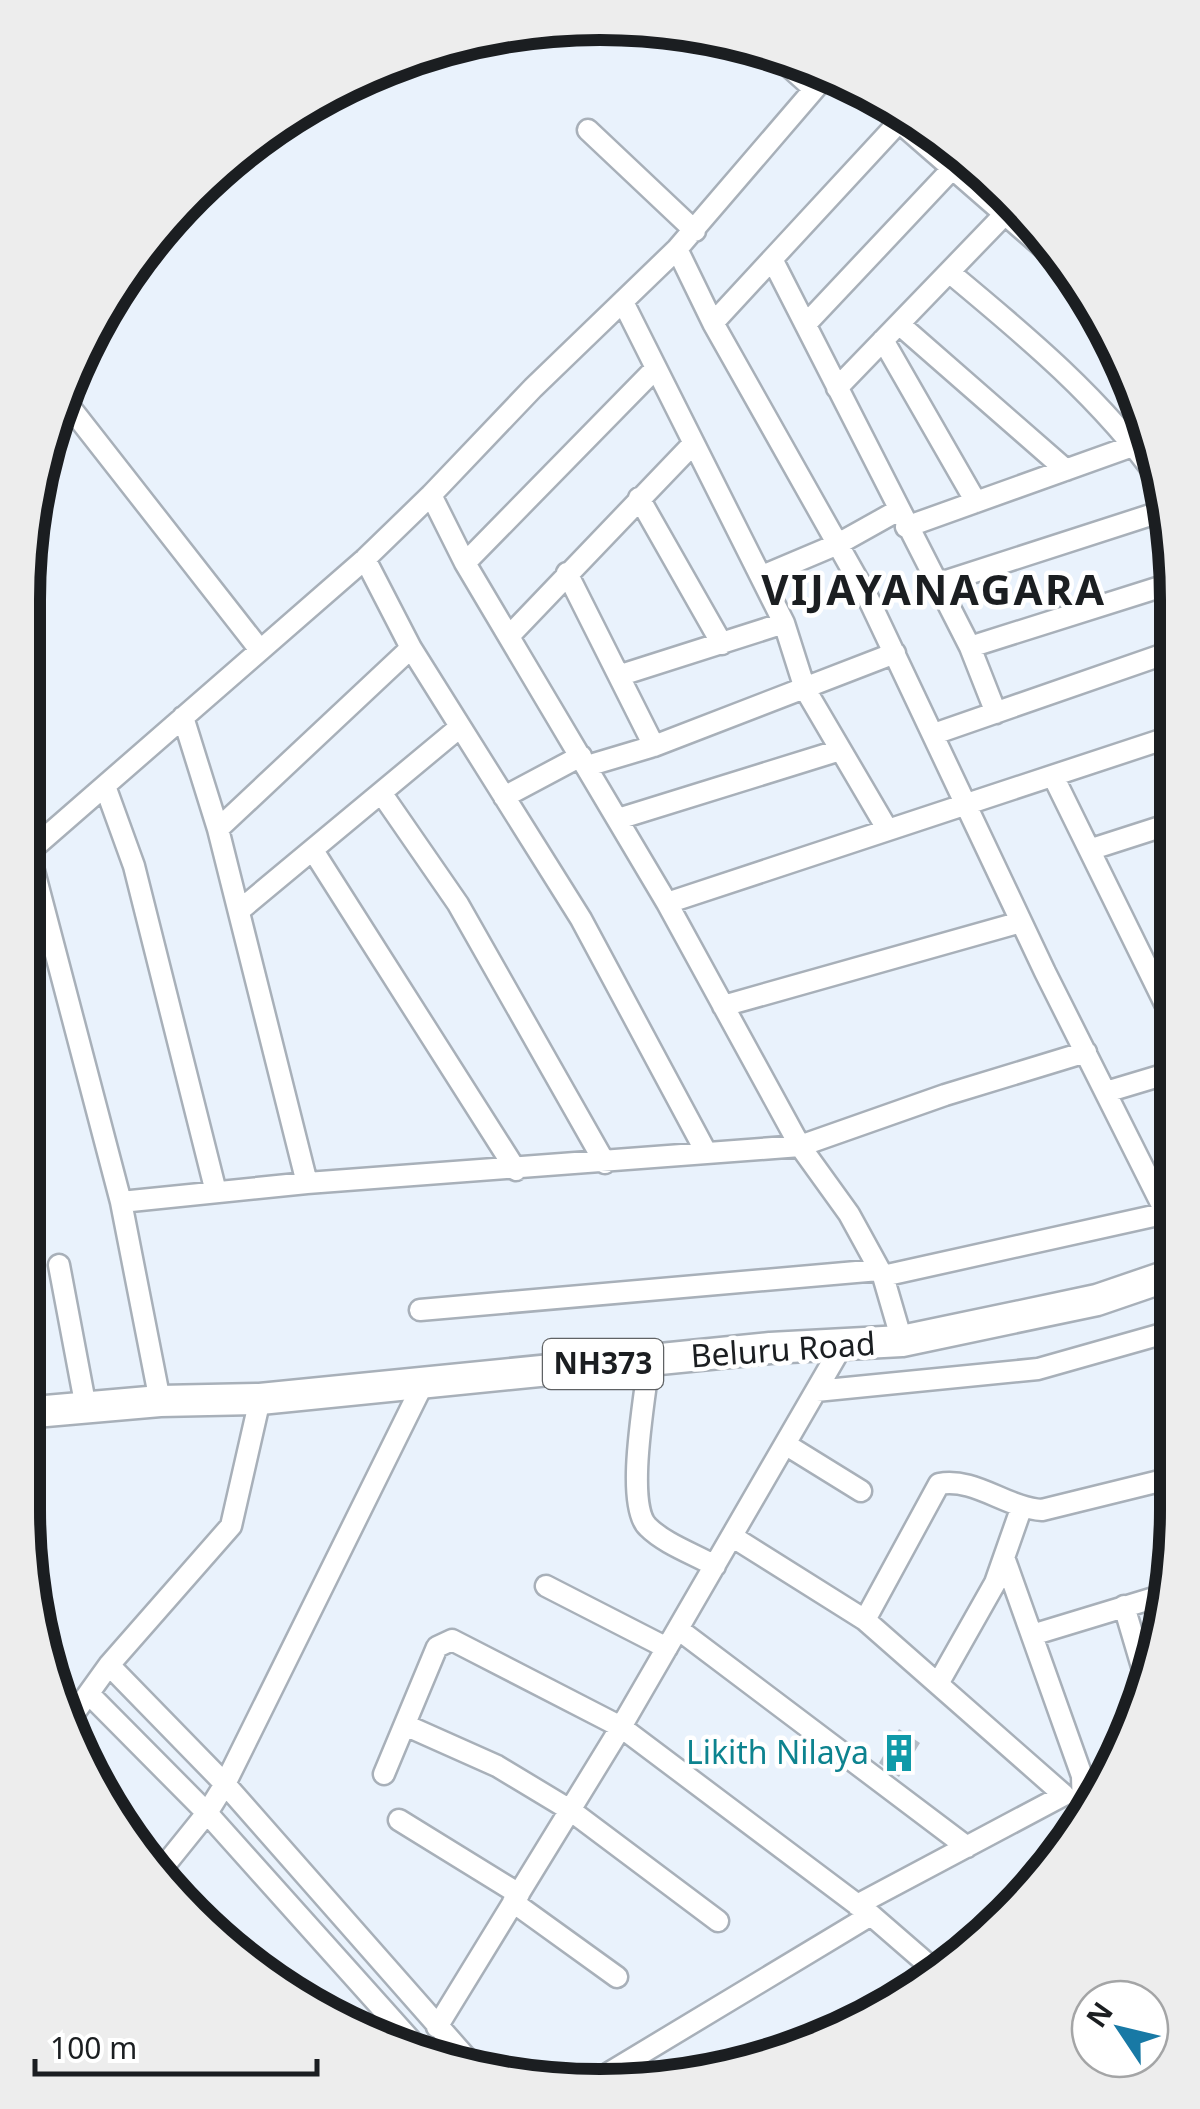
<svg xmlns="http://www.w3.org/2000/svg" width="1200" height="2109" viewBox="0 0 1200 2109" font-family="'Noto Sans',sans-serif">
<rect width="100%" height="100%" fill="#e9f2fc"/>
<path fill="#b3bbc5" d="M899,1729l21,14 -21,34 -20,-14z"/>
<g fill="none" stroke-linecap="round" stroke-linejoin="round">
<g stroke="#a8b0b9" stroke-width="25">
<path id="minor" d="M786,64l28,25
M875,101l194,169
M588,130l107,101
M677,249l36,74 155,275 177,374 131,261
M773,261l197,386 26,66
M949,272c76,63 154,128 211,209
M623,302l161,321 21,66 81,138
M713,323l186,-201
M806,324l146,-155
M899,324l167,146
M883,340l93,162
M837,388l167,-173
M62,397l198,253
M431,495l34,68 202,340 133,243 49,68 34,62 19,65
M639,498l83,146
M906,527l246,-88
M365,559l46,89 170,271 125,233
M465,563l190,-194
M567,573l87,173
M762,576l76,-32 59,-33
M937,584l229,-74
M511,634l182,-190
M970,647l206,-65
M621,675l163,-52
M183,717l35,112
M934,734l242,-84
M587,766l67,-20 241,-93
M1053,776l123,250
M105,786l29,80 82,326
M382,794l76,110 147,259
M504,797l77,-41
M618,819l219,-68
M1092,849l84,-27
M29,852l92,350
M314,852l202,318
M23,857l342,-298 66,-64 102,-107 144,-139 146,-170
M667,903l509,-168
M240,910l220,-183
M723,1006l298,-84
M1106,1092l70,-21
M307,1183l-89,-354 193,-181
M59,1265l27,143
M883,1276l293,-65
M420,1310l459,-40
M649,1360c-3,32 -25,145 -1,167 17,17 46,27 67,39
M816,1391l222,-22 138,-39
M160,1401l-39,-199 186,-19 493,-37 145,-51 141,-43
M785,1444l76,47
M733,1537l132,83 199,175 -207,110
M1005,1560l77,216 1,35
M546,1586l121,62
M1124,1606l24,81
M865,1620l74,-136c35,-7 68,24 103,26l134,-33
M678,1629l289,218
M1032,1635l135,-41
M109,1665l116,119 252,286
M939,1682l56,-99 26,-74
M89,1694l118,119 216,241
M68,1722l41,-57 122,-139 29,-127
M405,1725l92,41 73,44 148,111
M384,1774l53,-127 15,-7 169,87 250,188 68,59
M399,1820l120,74
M157,1875l50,-62 18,-29 199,-402
M513,1902l104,75
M437,2027l184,-300 222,-383
M589,2085l282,-170"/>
</g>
<g stroke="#a8b0b9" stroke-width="35">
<path id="highway" d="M23,1413l137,-12 100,-2 510,-51 132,-7 195,-41 79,-27"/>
</g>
<use href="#minor" stroke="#fff" stroke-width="20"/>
<use href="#highway" stroke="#fff" stroke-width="30"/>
</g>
<defs>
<g id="building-bare" transform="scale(3)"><path d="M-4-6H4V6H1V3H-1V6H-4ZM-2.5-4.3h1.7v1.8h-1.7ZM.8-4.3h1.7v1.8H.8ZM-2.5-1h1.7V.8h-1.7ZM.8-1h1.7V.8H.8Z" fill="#0f9aa8" stroke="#fff" stroke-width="2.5" paint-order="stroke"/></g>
</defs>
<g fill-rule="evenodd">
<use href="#building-bare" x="899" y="1753"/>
</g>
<g text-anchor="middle" stroke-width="9" stroke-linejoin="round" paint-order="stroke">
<rect fill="#fff" stroke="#5f6264" stroke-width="2.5" x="543" y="1339" width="120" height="50" rx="8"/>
<g font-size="30" font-weight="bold" fill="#1b1e21">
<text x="603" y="1374">NH373</text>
</g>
<g font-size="32" fill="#1b1e21" stroke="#fff">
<text transform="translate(783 1350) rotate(-4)" y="11">Beluru Road</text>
</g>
<g font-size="32" fill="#0d838f" stroke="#fff" text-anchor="end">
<text x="869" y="1764">Likith Nilaya</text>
</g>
<g font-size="42" font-weight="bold" letter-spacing="2.5" fill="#1b1e21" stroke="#fff">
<text x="934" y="605">VIJAYANAGARA</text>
</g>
</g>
<path d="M0 0H1200V2109H0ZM600 40H600A560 560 0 0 1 1160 600V1509A560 560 0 0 1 600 2069H600A560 560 0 0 1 40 1509V600A560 560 0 0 1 600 40Z" fill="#ededed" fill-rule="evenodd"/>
<path fill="none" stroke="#1b1e21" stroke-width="12" d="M600 40H600A560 560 0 0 1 1160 600V1509A560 560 0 0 1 600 2069H600A560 560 0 0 1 40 1509V600A560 560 0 0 1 600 40Z"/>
<g transform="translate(1120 2029) rotate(305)"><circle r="48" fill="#ffffff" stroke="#a4a5a6" stroke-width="2.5"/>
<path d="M0-8L18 38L0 25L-18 38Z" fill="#1879a5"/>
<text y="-15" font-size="28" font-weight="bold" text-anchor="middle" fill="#1b1e21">N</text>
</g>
<path d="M35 2059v15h282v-15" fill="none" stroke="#1b1e21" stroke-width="5"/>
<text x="50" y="2059" font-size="30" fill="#1b1e21" stroke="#ffffff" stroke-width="8" paint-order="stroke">100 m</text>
</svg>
